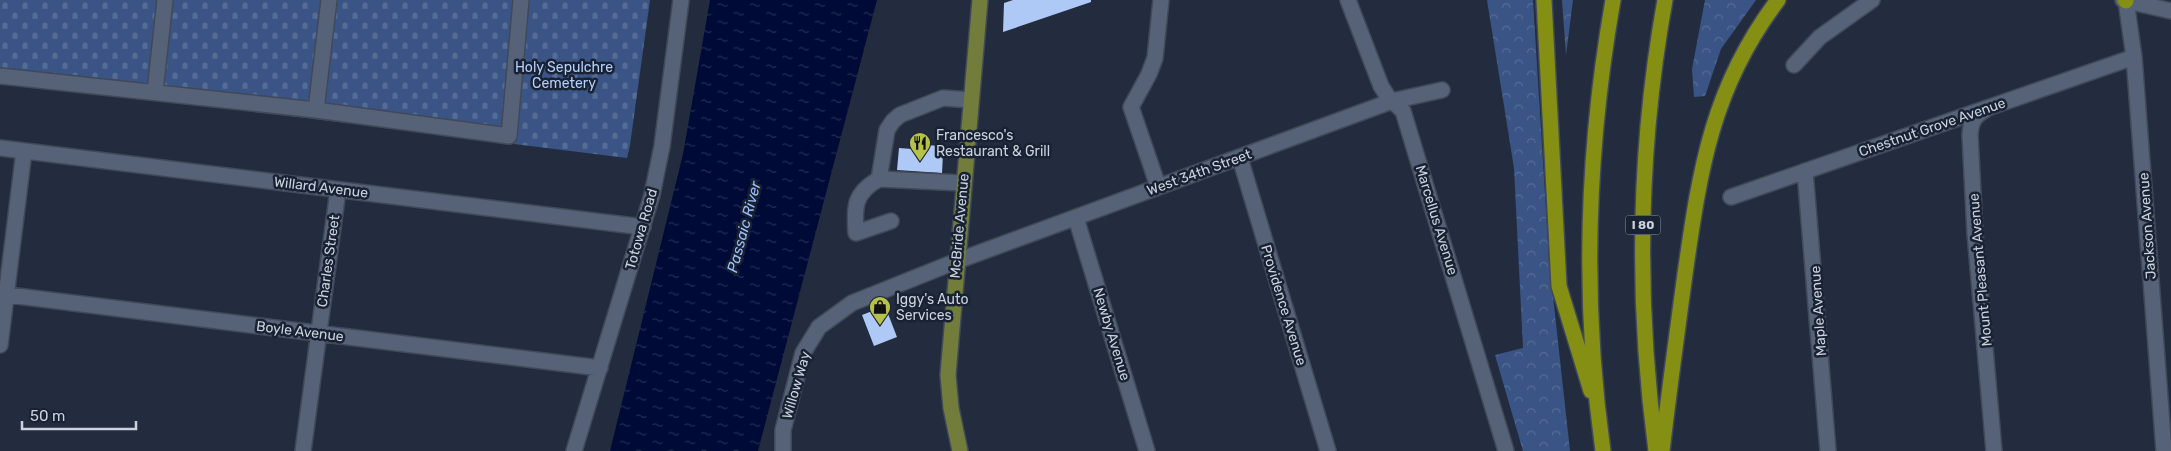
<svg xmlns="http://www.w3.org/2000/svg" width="2171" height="451" viewBox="0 0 2171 451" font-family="Rubik,sans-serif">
<defs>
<pattern id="forest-crowns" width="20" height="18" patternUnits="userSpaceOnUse" patternTransform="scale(1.25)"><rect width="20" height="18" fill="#3a5585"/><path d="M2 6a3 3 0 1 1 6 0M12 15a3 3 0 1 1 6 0" fill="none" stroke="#556d96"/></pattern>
<pattern id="cemetery-stones" width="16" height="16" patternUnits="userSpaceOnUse" patternTransform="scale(1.25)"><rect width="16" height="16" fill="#3a5585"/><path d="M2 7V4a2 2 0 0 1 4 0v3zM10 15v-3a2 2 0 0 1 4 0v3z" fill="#556d96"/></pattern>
<pattern id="water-ripples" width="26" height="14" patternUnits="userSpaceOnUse" patternTransform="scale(1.25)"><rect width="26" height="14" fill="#000a36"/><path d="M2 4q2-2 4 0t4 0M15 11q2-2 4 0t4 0" fill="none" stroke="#242d53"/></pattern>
</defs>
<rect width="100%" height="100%" fill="#222c3e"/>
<path fill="url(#forest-crowns)" d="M1487,0h46l16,260 21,191h-47l-28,-96 28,-7 -9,-180z
M1562,0h11l-7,55z
M1705,0h51l-35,49 -16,47 -11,1 -2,-28z"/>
<path fill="url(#cemetery-stones)" d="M0,0h650l-20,145 -3,13 -627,-78z"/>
<path fill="url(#water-ripples)" d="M710,0h167l-119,451h-148l73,-297z"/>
<path fill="#afc9f7" d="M1013,0h78v2l-88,30 1,-29z
M926,145l14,1 -1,7 4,1 -1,19 -45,-3 2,-22 26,2z
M885,306l12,31 -23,9 -12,-31z"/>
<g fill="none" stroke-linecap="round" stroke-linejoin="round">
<g stroke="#414958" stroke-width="18">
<path id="minor" d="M1348,0l33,86 7,11 15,14 103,340
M2123,0l48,11
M2126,1l8,56 30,394
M1794,65l26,-28 52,-37
M0,76l316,34 193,26 12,-136
M155,92l10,-92
M316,110l13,-110
M1985,110c-11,6 -14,12 -15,25l5,98 19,218
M0,148l643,79
M1240,158l88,293
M1805,171l23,280
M879,179c-25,14 -25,28 -23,54l35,-12
M963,183l-84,-4 8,-49 6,-9 7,-6 43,-17 27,2
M1158,186l-27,-79 18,-33 6,-16 6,-58
M1731,197l403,-140
M1076,218l71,233
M0,294l600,74
M0,345l24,-194
M303,451l35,-261
M574,451l78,-256 10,-49 19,-146
M783,451v-21l20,-77 16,-26 33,-24 105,-42 435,-160 50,-11"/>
</g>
<g stroke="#414958" stroke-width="18">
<path id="major" d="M960,451l-9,-43 -3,-33 32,-375"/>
</g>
<g stroke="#414958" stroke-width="18">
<path id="highway" d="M1544,0l15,286 32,105
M2125,0l1,1
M1603,451c-21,-149 -16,-303 10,-451
M1656,451c-20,-150 -18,-302 9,-451
M1662,451c7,-59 15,-118 23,-177 15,-105 27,-187 93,-274"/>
</g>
<use href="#minor" stroke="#566277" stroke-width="15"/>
<use href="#major" stroke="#727d3b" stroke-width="15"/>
<use href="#highway" stroke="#858f13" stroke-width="15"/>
</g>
<defs>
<g id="restaurant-pin" transform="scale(1.125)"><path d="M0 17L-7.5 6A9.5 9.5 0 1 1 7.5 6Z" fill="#b6c149" stroke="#182233"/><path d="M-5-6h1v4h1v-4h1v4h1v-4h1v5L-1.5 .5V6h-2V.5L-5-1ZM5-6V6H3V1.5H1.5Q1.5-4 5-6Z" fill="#111"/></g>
<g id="shop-pin" transform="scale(1.125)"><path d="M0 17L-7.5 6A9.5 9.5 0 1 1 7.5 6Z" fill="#b6c149" stroke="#182233"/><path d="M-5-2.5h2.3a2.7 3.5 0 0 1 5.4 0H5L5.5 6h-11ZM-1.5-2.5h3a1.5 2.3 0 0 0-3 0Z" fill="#111"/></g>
</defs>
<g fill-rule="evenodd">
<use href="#restaurant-pin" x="920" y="143"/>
<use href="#shop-pin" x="880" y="307"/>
</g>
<g text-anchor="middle" stroke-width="5" stroke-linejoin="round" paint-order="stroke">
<rect fill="#182233" stroke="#959dab" stroke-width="1" x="1625.5" y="215.5" width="35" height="19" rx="4"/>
<g font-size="12" font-weight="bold" fill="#cbd2de">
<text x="1643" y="229">I 80</text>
</g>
<g font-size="14" fill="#b4cefd" stroke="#182233">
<text x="564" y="72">Holy Sepulchre<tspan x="564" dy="16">Cemetery</tspan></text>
</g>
<g font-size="14" fill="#cbd2de" stroke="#182233">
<text transform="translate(1932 127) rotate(-19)" y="5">Chestnut Grove Avenue</text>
<text transform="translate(1199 172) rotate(-20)" y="5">West 34th Street</text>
<text transform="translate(321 187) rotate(7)" y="5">Willard Avenue</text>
<text transform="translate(1437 220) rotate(73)" y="5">Marcellus Avenue</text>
<text transform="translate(959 226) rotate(-85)" y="5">McBride Avenue</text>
<text transform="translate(2147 226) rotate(-94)" y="5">Jackson Avenue</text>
<text transform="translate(641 229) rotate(-74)" y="5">Totowa Road</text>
<text transform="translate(328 261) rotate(-82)" y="5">Charles Street</text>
<text transform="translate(1980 270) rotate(-95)" y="5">Mount Pleasant Avenue</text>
<text transform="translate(1284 305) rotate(73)" y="5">Providence Avenue</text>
<text transform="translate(1818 311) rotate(-94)" y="5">Maple Avenue</text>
<text transform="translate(300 331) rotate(7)" y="5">Boyle Avenue</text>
<text transform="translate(1112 334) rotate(73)" y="5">Newby Avenue</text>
<text transform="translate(796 385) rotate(-74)" y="5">Willow Way</text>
</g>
<g font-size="14" fill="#cbd2de" stroke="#182233" text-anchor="start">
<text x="936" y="140">Francesco's<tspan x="936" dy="16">Restaurant &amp; Grill</tspan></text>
<text x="896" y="304">Iggy's Auto<tspan x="896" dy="16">Services</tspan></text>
</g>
<g font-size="15" font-style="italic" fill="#9cbffc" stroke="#182233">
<text transform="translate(744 227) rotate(-75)" y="5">Passaic River</text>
</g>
</g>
<path d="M22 421v8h114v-8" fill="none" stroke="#cbd2de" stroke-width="2.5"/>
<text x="30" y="421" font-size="15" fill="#cbd2de" stroke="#182233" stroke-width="4" paint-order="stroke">50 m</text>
</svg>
